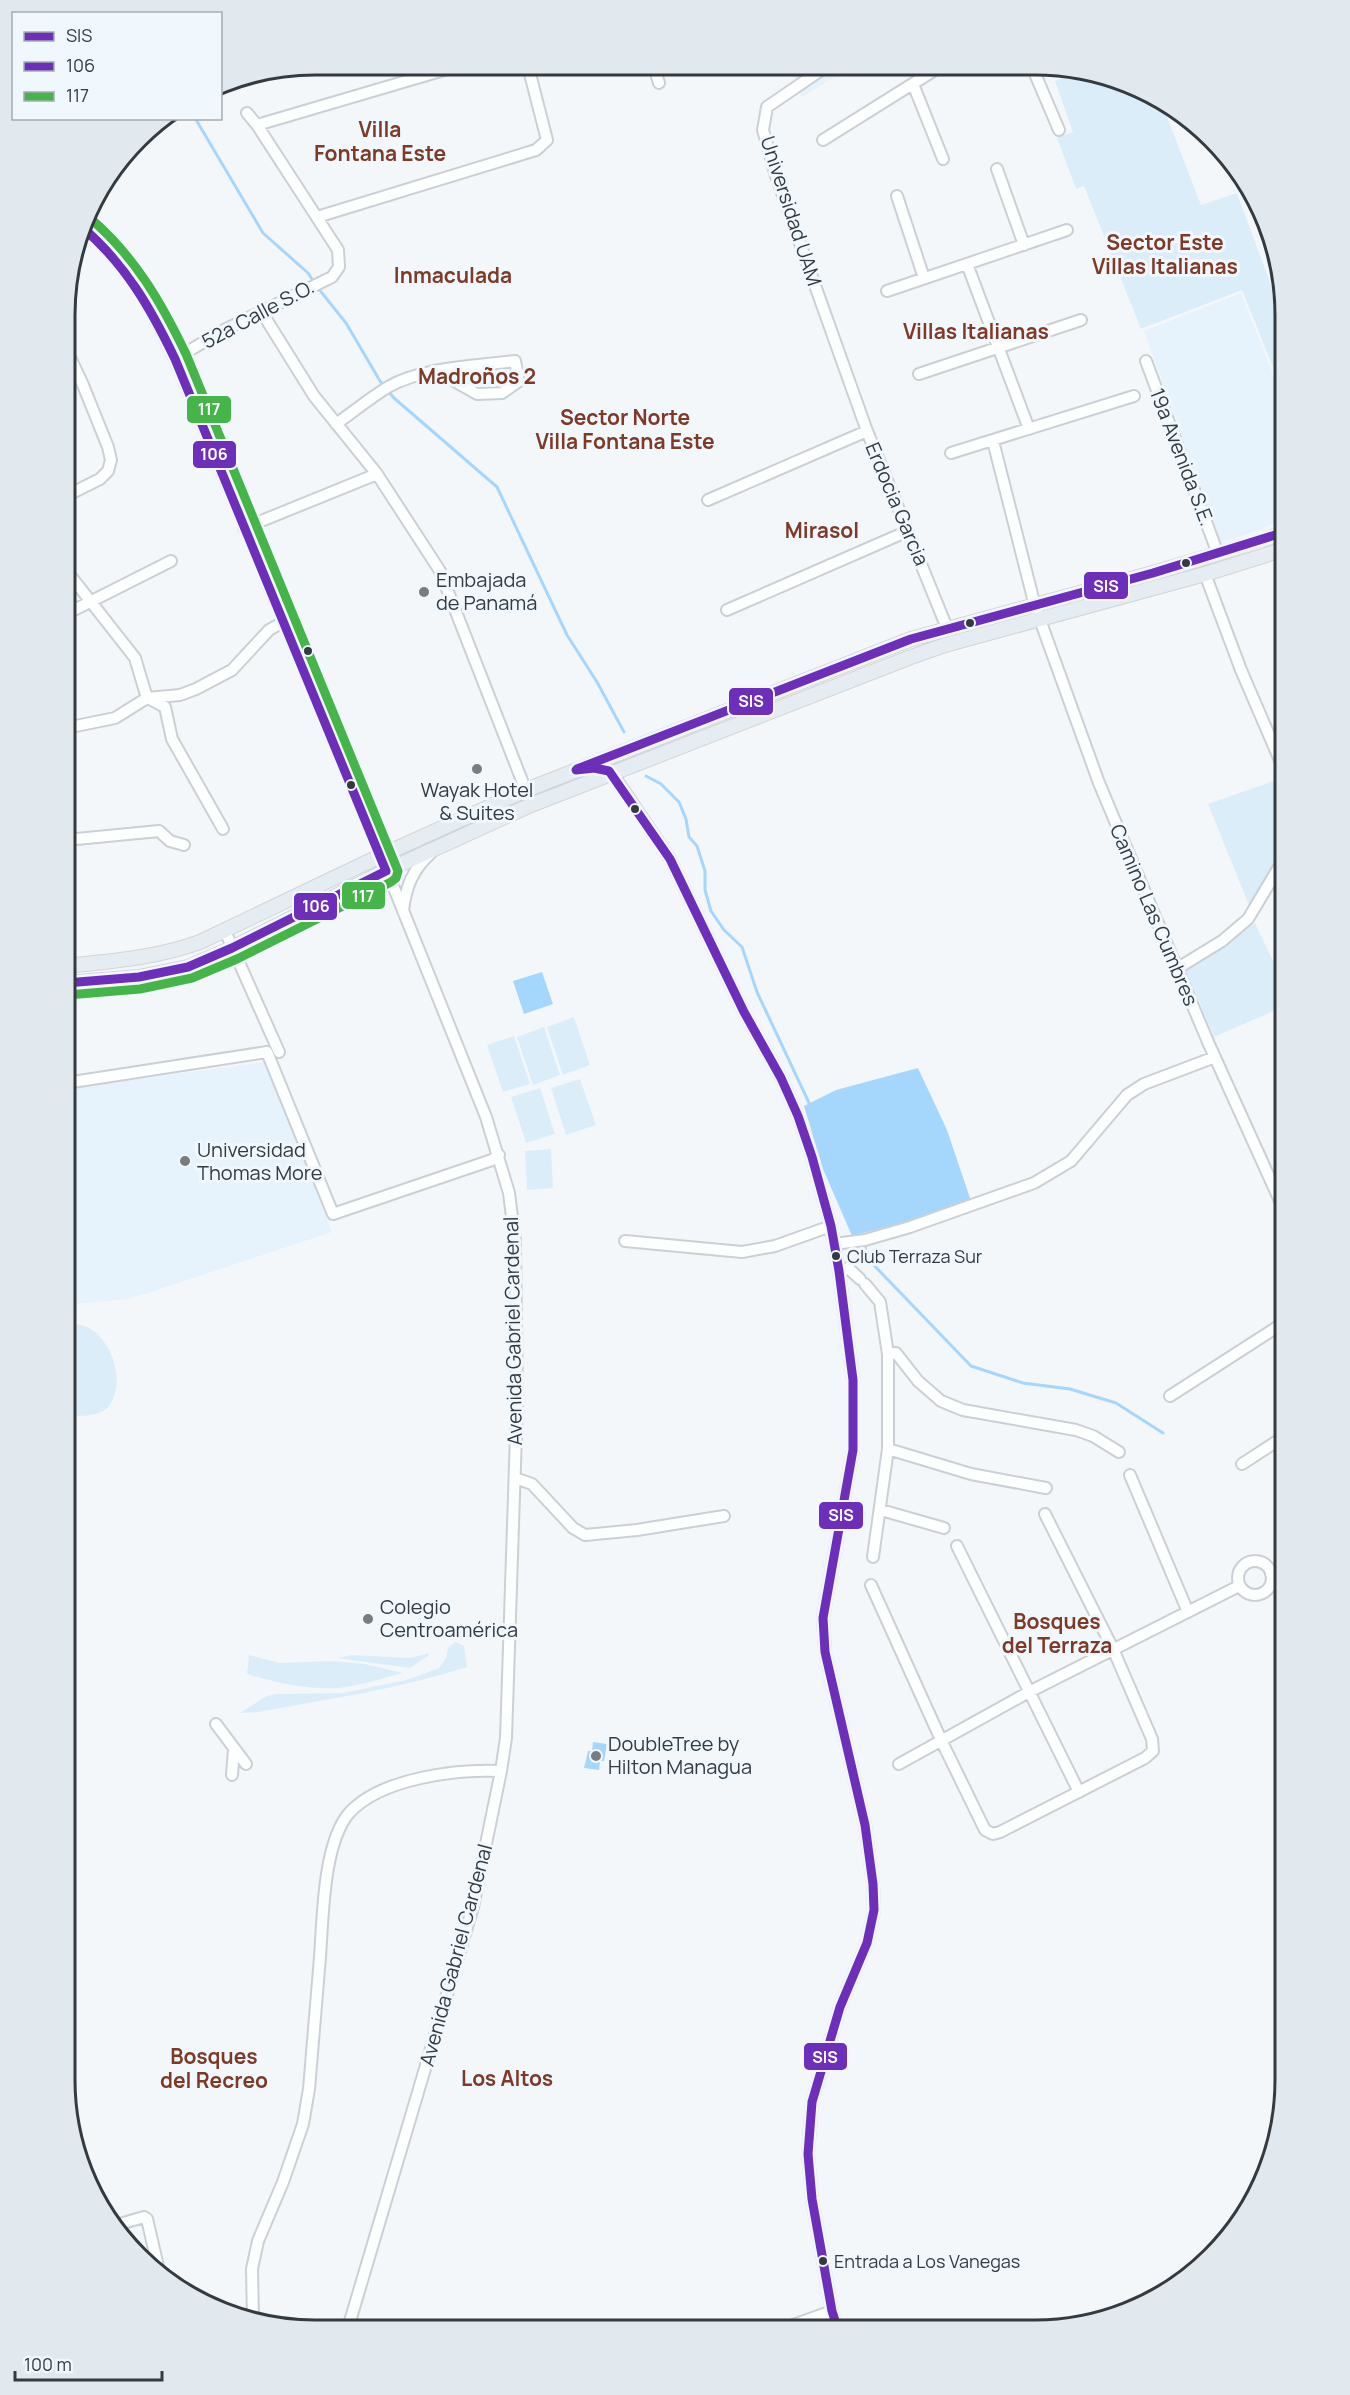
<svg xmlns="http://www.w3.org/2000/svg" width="1350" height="2395" viewBox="0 0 1350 2395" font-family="Manrope,sans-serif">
<rect width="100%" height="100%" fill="#f4f7fa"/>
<path fill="#e6f2fc" d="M790,67l59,1 -47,29z
M1241,293l44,112v113l-28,13 -36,11 -77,-211z
M266,1062l66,170 -203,67 -64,6 1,-216z"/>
<path fill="#dcedfa" d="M1085,70l60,20 16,11 40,104 36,-12 48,130v74l-43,-107 -101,39 -57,-143 -8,3 -19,-51 16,-6 -18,-51z
M1282,778l3,9v61l-8,7 -14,31 -13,22 -42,-104z
M1255,923l30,63v20l-71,31 -29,-68z
M574,1017l16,48 -27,10 -16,-48z
M544,1027l16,48 -27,10 -16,-48z
M514,1036l16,48 -27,8 -16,-47z
M580,1079l16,46 -30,10 -15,-47z
M540,1088l15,46 -29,9 -15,-46z
M551,1149l2,39 -26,2 -2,-39z
M65,1324c6,0 14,0 19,2 28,9 45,61 22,83 -11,9 -28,6 -41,7z
M455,1642l9,4 3,21c-68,22 -138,32 -208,45l-19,1 25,-16 10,-3 68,-1 63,-13 33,-12 7,-10 2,-10z
M429,1653l-1,3 -18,12 -73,-10 15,-3 58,3z
M249,1655l31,8 51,-2 34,3 38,9c-21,5 -43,13 -64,15 -32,2 -62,-5 -92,-14z"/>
<path fill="#a5d7fd" d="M542,972l11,32 -29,10 -11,-33z
M918,1068l29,62 24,71 -47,16 -72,19 -29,-67 -19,-63 32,-16z
M593,1742l14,2 -3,17h-4l-1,9 -15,-2 4,-17h4z"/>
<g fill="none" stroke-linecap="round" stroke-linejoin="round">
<path stroke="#a5d7fd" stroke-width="3" d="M195,118l68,115 45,40 6,9
M318,288l28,35 34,58 14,17 103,89 70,148 30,47 27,50
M646,776l15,8 18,18 7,17 3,18 8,9 8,25v19l6,21 13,19 18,17 15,45 53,113
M865,1244l1,13 105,109 52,17 47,6 46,14 47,30"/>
<g stroke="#cbd0d4" stroke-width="14">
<path id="minor" d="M654,67l5,16
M824,68l-57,39 -4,23 13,46 91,255 80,197
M1033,69l26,61
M913,84l30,75
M257,125l204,-60
M823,140l115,-72
M997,169l27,76
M897,196l27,82
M317,217l219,-67 11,-10 -19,-74
M83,228c46,36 67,80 92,131l221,534 90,224 23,76 6,48 2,163 -11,334 -5,33 -28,136 -125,421
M967,264l62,165
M887,291l180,-61
M261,311l53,85 63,78 63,97 88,225
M175,359l49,-29 108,-53 7,-10 -1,-17 -81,-125 -10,-12
M1146,361l72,193
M919,374l162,-54
M336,424c17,-12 34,-26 52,-37 35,-20 88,-21 127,-26l4,20 -17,12 -25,1 -39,-22
M993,441l42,165 64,177 109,259 77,170
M951,453l183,-57
M66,496l34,-17 8,-8 3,-11 -3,-13 -25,-62 -16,-34
M708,500l159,-69
M244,528l133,-54
M66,570l69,88 12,40
M1205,574l36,96 44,102
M727,610l181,-79
M66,614l105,-53
M150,699l15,8 7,32 51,90
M66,728l49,-10 32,-20 33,-3 16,-6 36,-19 37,-40 14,-8
M612,773l58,86 74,153 37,66 17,38 14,41 19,69 8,45 14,109v70l-30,168 2,34 40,173 8,59 1,26 -7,33 -27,64 -28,95 -4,52 4,45 20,112 6,19
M66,840l93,-9 11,10 14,4
M403,910c3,-24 10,-41 28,-57
M225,931l54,121
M1178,968l44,-27 26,-22 37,-62
M66,1083l201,-31 66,162 159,-54 7,-5
M625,1241l117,11 33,-6 56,-20
M834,1244l31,-4 45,-13 124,-44 37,-22 56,-66 17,-11 71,-27
M839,1271l9,-3 12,11
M865,1284l15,18 8,52 8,-1 22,28 23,20 22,9 113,20 17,6 26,16
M1170,1396l115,-74
M888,1449l83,25 75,14
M1242,1464l43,-28
M1130,1475l58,137
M515,1478l17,6 41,44 12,7 52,-5 87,-14
M881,1510l63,18
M957,1546l122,246
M873,1557l15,-108v-95
M1238 1578a17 17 0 1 1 34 0a17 17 0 1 1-34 0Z
M1271,1574l14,-5
M871,1585l71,157 43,88 8,4 7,-2 145,-74 8,-7 -1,-12 -39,-90 -68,-135
M216,1724l30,40
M899,1764l130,-72 210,-106
M232,1775l2,-27
M113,2226l31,-9 3,2 13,56
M253,2319l-1,-50 6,-28 25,-59 20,-58 6,-35c4,-44 7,-88 11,-132 3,-40 3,-115 30,-145 32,-34 107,-43 151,-41
M779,2330l53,-19"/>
</g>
<g stroke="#d2d5d7" stroke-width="16">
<path id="major" d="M66,966c46,-5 90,-8 134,-24l180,-86 146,-66 385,-151 242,-66 108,-32 24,-9
M66,983l73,-6 49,-10 44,-19 154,-77 145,-66 380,-148 34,-12 260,-71 80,-25"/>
</g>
<use href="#minor" stroke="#fdfefe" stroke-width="10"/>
<use href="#major" stroke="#e6edf2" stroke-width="14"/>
<g stroke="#f1f8fd" stroke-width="14">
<path id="bus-1" d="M577,769l334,-130 242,-66 132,-41
M576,770l18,-2 15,3 61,88 74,153 37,66 17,38 14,41 19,69 8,45 14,109v70l-30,168 2,34 40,173 8,59 1,26 -7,33 -27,64 -28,95 -4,52 4,45 20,112 6,19"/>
</g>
<g stroke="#f1f8fd" stroke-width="14">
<path id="bus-2" d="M66,983l73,-6 49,-10 44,-19 154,-77 -211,-512c-24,-50 -49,-94 -92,-131"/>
</g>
<g stroke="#f1f8fd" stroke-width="14">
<path id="bus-3" d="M67,995l73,-6 52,-11 45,-19 154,-77 5,-4 2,-7 -212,-517c-25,-52 -51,-97 -95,-135"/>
</g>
<use href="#bus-1" stroke="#6d2fba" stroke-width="9"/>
<use href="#bus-2" stroke="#6d2fba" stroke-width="9"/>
<use href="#bus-3" stroke="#45b549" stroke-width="9"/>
</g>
<g fill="#343b40" stroke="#f1f8fd" stroke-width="2">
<circle cx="1186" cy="563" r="5"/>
<circle cx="970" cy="623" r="5"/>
<circle cx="308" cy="651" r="5"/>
<circle cx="351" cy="785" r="5"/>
<circle cx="635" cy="809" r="5"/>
<circle cx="836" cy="1256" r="5"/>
<circle cx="823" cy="2261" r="5"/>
</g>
<g fill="#777d81" stroke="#f1f8fd" stroke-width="2">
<circle cx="424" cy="592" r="6"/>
<circle cx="477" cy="769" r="6"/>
<circle cx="185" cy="1161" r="6"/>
<circle cx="368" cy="1619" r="6"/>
<circle cx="596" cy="1756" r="6"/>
</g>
<g text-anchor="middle" stroke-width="6" stroke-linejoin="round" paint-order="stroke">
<g font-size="18" fill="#343b40" stroke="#f1f8fd" text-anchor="start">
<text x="847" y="1263">Club Terraza Sur</text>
<text x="834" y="2268">Entrada a Los Vanegas</text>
</g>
<g font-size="20" fill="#343b40" stroke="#f1f8fd">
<text transform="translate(791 211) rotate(72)" y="7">Universidad UAM</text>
<text transform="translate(258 314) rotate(-28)" y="7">52a Calle S.O.</text>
<text transform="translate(1182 457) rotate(69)" y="7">19a Avenida S.E.</text>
<text transform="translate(897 504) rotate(67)" y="7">Erdocia Garcia</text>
<text transform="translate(1154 915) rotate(67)" y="7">Camino Las Cumbres</text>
<text transform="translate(513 1331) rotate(-91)" y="7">Avenida Gabriel Cardenal</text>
<text transform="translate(456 1955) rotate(-75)" y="7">Avenida Gabriel Cardenal</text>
</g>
<g font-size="20" fill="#343b40" stroke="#f1f8fd" text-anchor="start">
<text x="436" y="587">Embajada<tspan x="436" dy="23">de Panamá</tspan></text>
<text x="477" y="797" text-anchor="middle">Wayak Hotel<tspan x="477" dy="23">&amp; Suites</tspan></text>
<text x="197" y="1157">Universidad<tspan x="197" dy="23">Thomas More</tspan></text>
<text x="380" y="1614">Colegio<tspan x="380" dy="23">Centroamérica</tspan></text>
<text x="608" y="1751">DoubleTree by<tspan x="608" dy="23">Hilton Managua</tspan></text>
</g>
<g font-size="21" font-weight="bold" fill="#7f3a27" stroke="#f1f8fd">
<text x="380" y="137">Villa<tspan x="380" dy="24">Fontana Este</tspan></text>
<text x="1165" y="250">Sector Este<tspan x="1165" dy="24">Villas Italianas</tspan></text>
<text x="453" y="283">Inmaculada</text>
<text x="976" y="339">Villas Italianas</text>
<text x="477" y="384">Madroños 2</text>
<text x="625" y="425">Sector Norte<tspan x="625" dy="24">Villa Fontana Este</tspan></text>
<text x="822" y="538">Mirasol</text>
<text x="1057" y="1629">Bosques<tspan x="1057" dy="24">del Terraza</tspan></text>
<text x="214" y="2064">Bosques<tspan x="214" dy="24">del Recreo</tspan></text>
<text x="507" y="2086">Los Altos</text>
</g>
</g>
<path d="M0 0H1350V2395H0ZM315 75H1035A240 240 0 0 1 1275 315V2080A240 240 0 0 1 1035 2320H315A240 240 0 0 1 75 2080V315A240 240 0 0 1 315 75Z" fill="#e2e9ee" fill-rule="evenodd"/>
<path fill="none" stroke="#343b40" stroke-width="3" d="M315 75H1035A240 240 0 0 1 1275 315V2080A240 240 0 0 1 1035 2320H315A240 240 0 0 1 75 2080V315A240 240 0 0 1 315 75Z"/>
<g stroke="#f1f8fd" stroke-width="2">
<rect x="186" y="395" width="46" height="29" rx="6" fill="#45b549"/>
<rect x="192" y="440" width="45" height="29" rx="6" fill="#6d2fba"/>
<rect x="1083" y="571" width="46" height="29" rx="6" fill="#6d2fba"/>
<rect x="728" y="687" width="46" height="29" rx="6" fill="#6d2fba"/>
<rect x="341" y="881" width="45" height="29" rx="6" fill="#45b549"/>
<rect x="293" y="892" width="45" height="29" rx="6" fill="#6d2fba"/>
<rect x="818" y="1501" width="46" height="29" rx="6" fill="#6d2fba"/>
<rect x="803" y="2042" width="45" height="29" rx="6" fill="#6d2fba"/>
</g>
<g font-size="16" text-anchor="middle" font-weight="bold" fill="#fff">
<text x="209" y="415">117</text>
<text x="214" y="460">106</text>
<text x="1106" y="592">SIS</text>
<text x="751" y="707">SIS</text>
<text x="363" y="902">117</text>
<text x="316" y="912">106</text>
<text x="841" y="1521">SIS</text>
<text x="825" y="2063">SIS</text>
</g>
<rect x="12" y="12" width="210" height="108" fill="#f1f8fd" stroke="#a5acb1" stroke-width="1.5"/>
<rect x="24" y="32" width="30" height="9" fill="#6d2fba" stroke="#a5acb1" stroke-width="1.5"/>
<text x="66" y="42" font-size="18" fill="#343b40">SIS</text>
<rect x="24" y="62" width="30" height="9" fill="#6d2fba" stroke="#a5acb1" stroke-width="1.5"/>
<text x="66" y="72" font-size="18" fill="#343b40">106</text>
<rect x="24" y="92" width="30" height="9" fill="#45b549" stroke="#a5acb1" stroke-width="1.5"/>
<text x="66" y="102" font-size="18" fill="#343b40">117</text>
<path d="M15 2371v9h147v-9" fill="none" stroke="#343b40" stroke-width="3"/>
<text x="24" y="2371" font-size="18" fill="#343b40" stroke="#f1f8fd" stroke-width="4.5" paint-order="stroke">100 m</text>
</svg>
